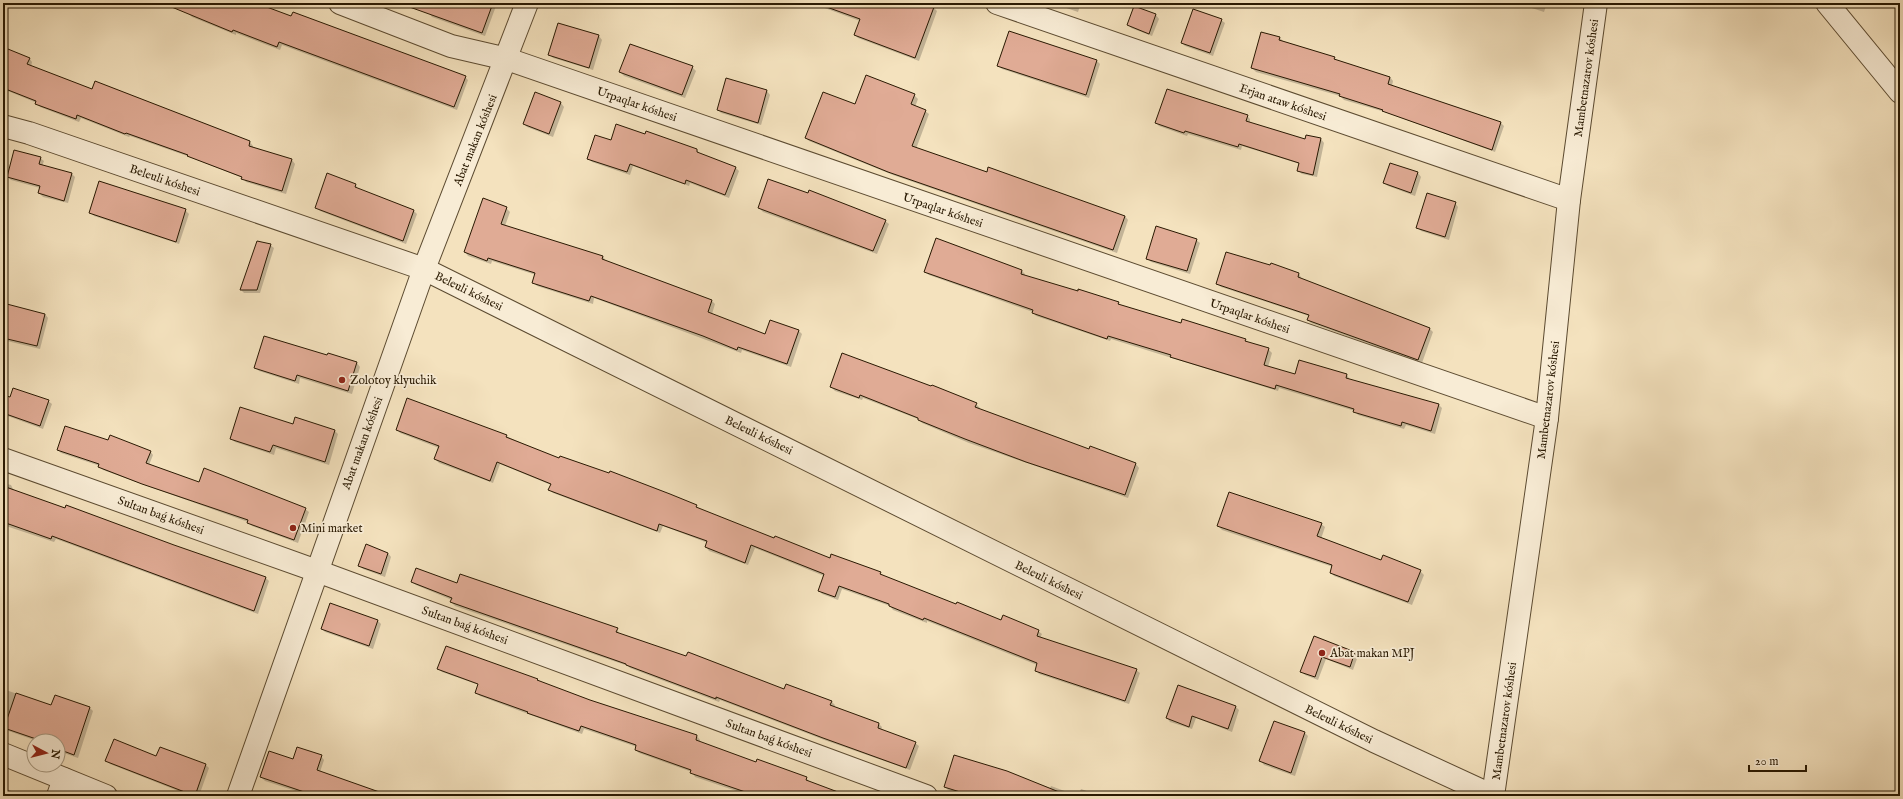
<svg xmlns="http://www.w3.org/2000/svg" width="1903" height="799" font-family="'IM FELL English',serif">
<style>
.shadow{fill:#0003}
.building{fill:#e0ab95;stroke:#291902}
.lines{fill:none;stroke-linecap:round;stroke-linejoin:round}
.minor-casing{stroke:#5c4b31;stroke-width:24}
.minor{stroke:#f8ecd5;stroke-width:22}
.poi-dot{fill:#8f2418;stroke:#f8ecd5;stroke-width:1.5}
.labels{text-anchor:middle;stroke-width:3.5;stroke-linejoin:round;paint-order:stroke}
.street-label{font-size:12px;fill:#291902;stroke:#f8ecd5}
.poi-label{font-size:12px;fill:#291902;stroke:#f8ecd5;text-anchor:start}
</style>
<rect width="100%" height="100%" fill="#f4e2be"/>
<filter id="stains"><feTurbulence type="fractalNoise" baseFrequency=".005" numOctaves="4"/><feColorMatrix values="0 0 0 0 .2 0 0 0 0 .09 0 0 0 0 .02 0 0 0 .5 -.17"/></filter>
<radialGradient id="worn" r=".72"><stop offset=".6" stop-color="#630" stop-opacity="0"/><stop offset="1" stop-color="#630" stop-opacity=".3"/></radialGradient>
<g class="shadow">
<polygon points="185,3 253,3 465,77 468,80 457,110 282,45 280,50 236,33 236,35 192,17 188,13"/>
<polygon points="432,3 493,3 496,6 485,36 432,17 429,13"/>
<polygon points="811,3 921,3 934,8 937,11 919,61 858,38 855,35 860,21"/>
<polygon points="1052,3 1081,3 1078,12"/>
<polygon points="1516,3 1547,3 1544,12"/>
<polygon points="1135,7 1156,15 1159,19 1152,36 1131,28 1128,24"/>
<polygon points="1221,20 1225,23 1213,56 1185,46 1182,43"/>
<polygon points="1010,33 1097,61 1100,64 1089,98 1002,69 998,66"/>
<polygon points="1262,33 1280,38 1283,41 1334,58 1338,62 1390,77 1393,81 1392,86 1501,123 1504,126 1495,152 1385,112 1344,100 1340,96 1256,72 1252,68"/>
<polygon points="599,36 602,40 593,70 553,58 550,55"/>
<polygon points="3,48 29,58 32,62 31,67 92,90 96,82 250,142 253,146 253,148 292,160 295,164 286,194 246,182 243,178 190,157 130,136 129,137 81,118 79,122 40,107 37,103 3,89"/>
<polygon points="692,67 696,71 685,98 624,76 620,72"/>
<polygon points="727,79 767,91 770,95 761,125 721,113 718,110"/>
<polygon points="536,94 561,103 564,107 553,137 527,127 524,124"/>
<polygon points="914,95 918,99 915,107 925,111 929,114 916,149 1125,216 1128,220 1117,253 893,175 809,141 806,138 856,106"/>
<polygon points="1247,116 1250,119 1250,123 1305,140 1306,136 1321,139 1324,143 1317,177 1302,174 1298,171 1300,164 1242,146 1241,150 1188,134 1187,136 1159,126 1156,123"/>
<polygon points="645,135 697,150 700,154 736,168 739,171 729,198 690,183 689,186 633,166 630,175 592,162 589,159 611,142"/>
<polygon points="40,158 44,161 42,166 72,174 75,177 68,203 43,197 39,193 40,188 11,180 8,177"/>
<polygon points="1391,164 1418,173 1421,177 1415,196 1388,186 1384,183"/>
<polygon points="356,185 358,190 414,211 417,214 406,244 320,211 316,207"/>
<polygon points="1455,203 1458,207 1449,240 1421,231 1418,228"/>
<polygon points="506,208 510,212 505,226 603,256 606,262 712,301 715,304 712,314 766,335 799,331 802,334 791,367 742,350 741,353 594,298 593,304 537,286 533,282 536,275 492,261 491,264 468,256 465,252"/>
<polygon points="759,208 885,221 889,224 877,254 763,212"/>
<polygon points="185,210 189,214 179,244 94,216 91,213"/>
<polygon points="936,239 1022,271 1025,274 1025,276 1118,303 1121,306 1181,324 1245,340 1249,343 1268,349 1272,353 1268,367 1296,375 1347,375 1350,380 1439,405 1442,408 1435,434 1406,425 1404,429 1358,415 1355,411 1279,388 1278,391 1111,339 1110,341 1036,316 1033,312 929,275 925,272"/>
<polygon points="1196,240 1200,243 1190,274 1151,262 1147,258"/>
<polygon points="270,245 274,248 260,293 244,293 241,290"/>
<polygon points="1271,264 1299,274 1302,279 1430,329 1433,332 1422,363 1311,323 1308,320 1309,316 1221,287 1217,284 1270,267"/>
<polygon points="3,304 45,314 48,318 40,349 3,340"/>
<polygon points="328,354 357,363 360,367 352,394 300,378 299,384 259,371 256,368 328,357"/>
<polygon points="831,387 932,388 976,404 980,408 979,409 1089,450 1090,448 1136,464 1139,468 1128,498 969,443 922,423 918,419 863,398 862,400 835,391"/>
<polygon points="3,396 11,398 48,401 52,404 43,429 5,415 3,422"/>
<polygon points="296,418 335,431 338,434 329,465 276,448 274,455 235,442 231,439 294,425"/>
<polygon points="397,429 506,436 560,460 696,505 699,510 830,559 880,573 884,576 956,605 1002,621 1038,631 1042,634 1040,638 1136,670 1140,673 1129,704 1039,674 1036,670 1037,665 927,621 927,623 893,610 890,606 842,589 838,600 822,594 819,590 824,576 755,548 748,565 709,551 706,547 708,543 663,526 660,533 553,493 550,490 551,485 500,464 493,483 439,463 435,459 439,448 400,433"/>
<polygon points="109,442 150,451 153,455 149,465 199,483 305,509 309,512 298,543 252,526 248,522 103,470 100,466 61,453 58,450"/>
<polygon points="3,483 11,485 14,491 66,510 266,578 269,581 258,614 56,539 54,542 3,525"/>
<polygon points="1321,524 1325,527 1321,539 1382,562 1420,571 1424,575 1412,605 1334,576 1331,572 1333,567 1222,530 1218,526"/>
<polygon points="366,546 388,553 391,557 385,577 363,569 359,565"/>
<polygon points="412,582 457,585 617,629 620,635 785,690 832,702 835,705 834,708 879,724 882,727 881,730 915,743 919,746 910,770 827,741 720,700 719,702 630,668 628,666 455,606 451,602 452,600 416,585"/>
<polygon points="378,621 381,624 373,649 325,632 322,629"/>
<polygon points="1314,637 1355,652 1358,656 1353,670 1326,659 1318,680 1305,675 1301,671"/>
<polygon points="439,669 537,680 540,682 589,701 697,736 700,740 700,742 757,763 806,778 810,782 847,796 751,796 695,777 692,772 639,753 636,750 637,747 584,729 582,734 480,696 476,693 479,685 442,672"/>
<polygon points="1178,687 1236,707 1239,710 1232,732 1196,718 1192,729 1170,722 1167,718"/>
<polygon points="3,689 52,706 55,696 90,708 93,711 78,758 58,751 58,741 37,741 3,729"/>
<polygon points="1274,722 1305,733 1308,736 1295,776 1264,765 1261,761"/>
<polygon points="160,748 206,765 209,768 199,796 191,796 110,764 106,760 157,757"/>
<polygon points="321,756 324,760 320,772 389,796 311,796 265,781 261,777 294,760"/>
<polygon points="1007,772 1050,788 1051,786 1078,796 968,796 948,790 945,787"/>
<polygon points="3,788 20,794 23,796 3,796"/>
<polygon points="1081,789 1101,796 1078,796"/>
</g>
<g class="building">
<polygon points="162,3 256,3 291,16 293,12 466,76 454,107 279,42 277,47 233,30 232,32"/>
<polygon points="404,3 493,3 482,33 404,5"/>
<polygon points="822,3 923,3 934,7 915,58 854,35 860,19 821,5"/>
<polygon points="1134,6 1156,14 1149,34 1127,25"/>
<polygon points="1193,9 1222,19 1210,53 1181,43"/>
<polygon points="558,23 599,35 589,68 548,55"/>
<polygon points="1009,31 1097,60 1086,95 997,66"/>
<polygon points="1261,32 1280,37 1279,40 1335,57 1334,59 1390,77 1388,84 1501,122 1492,150 1382,111 1383,110 1339,96 1340,94 1251,68"/>
<polygon points="630,44 693,66 682,95 619,72"/>
<polygon points="3,47 30,58 27,64 92,89 95,81 250,141 249,146 292,159 282,191 241,179 242,177 187,156 188,155 126,133 125,134 77,115 76,119 35,104 36,101 3,88"/>
<polygon points="866,75 915,94 911,104 926,110 912,146 987,172 988,167 1125,216 1113,250 888,172 805,138 823,92 855,104"/>
<polygon points="726,78 767,90 758,123 717,110"/>
<polygon points="1167,89 1248,115 1246,121 1305,139 1306,135 1321,138 1313,175 1297,171 1299,163 1239,144 1238,147 1185,131 1184,133 1155,123"/>
<polygon points="535,92 561,102 549,134 523,124"/>
<polygon points="616,124 645,134 646,131 697,149 697,152 736,167 725,195 686,180 685,184 630,164 627,172 587,159 595,135 611,140"/>
<polygon points="14,150 41,157 39,164 72,173 64,201 38,193 40,186 7,177"/>
<polygon points="1390,163 1418,172 1411,193 1383,183"/>
<polygon points="327,173 356,184 355,187 414,210 403,241 315,208"/>
<polygon points="768,179 808,193 809,190 886,220 873,251 758,208"/>
<polygon points="99,181 186,209 176,242 89,213"/>
<polygon points="1427,193 1456,202 1445,237 1416,228"/>
<polygon points="483,198 507,207 501,224 603,256 602,259 712,300 708,312 765,334 770,320 799,330 787,364 738,347 737,350 703,336 591,296 589,301 532,283 535,273 488,258 487,261 464,252"/>
<polygon points="1156,226 1197,239 1187,271 1146,259"/>
<polygon points="936,238 1022,270 1021,274 1078,291 1078,289 1119,302 1118,304 1181,323 1182,319 1246,339 1245,341 1269,348 1264,365 1295,374 1299,360 1347,374 1346,378 1439,404 1431,431 1402,422 1401,426 1353,412 1354,409 1276,385 1275,389 1170,357 1171,355 1108,336 1107,339 1032,313 1033,310 924,272"/>
<polygon points="257,241 271,244 257,290 240,290"/>
<polygon points="1226,252 1270,265 1271,263 1299,273 1298,277 1430,328 1418,360 1307,320 1309,315 1216,284"/>
<polygon points="3,303 45,314 37,346 3,338"/>
<polygon points="264,336 327,355 328,353 357,362 348,391 297,375 295,381 254,368"/>
<polygon points="842,353 931,386 932,385 977,403 975,407 1089,449 1090,446 1136,463 1125,495 1026,462 965,439 918,420 918,418 860,395 859,398 830,387"/>
<polygon points="13,388 49,400 40,426 3,413 3,395 10,397"/>
<polygon points="407,398 507,435 506,437 559,458 560,456 609,473 610,471 670,494 697,505 696,507 774,538 775,536 830,558 831,554 881,572 880,574 956,604 957,602 1001,620 1003,615 1039,630 1037,636 1137,669 1125,701 1035,671 1037,663 924,618 923,620 889,606 889,604 839,586 835,597 818,591 824,574 751,545 745,563 705,547 707,541 659,524 657,531 548,490 551,484 497,462 490,481 434,459 439,446 396,430"/>
<polygon points="240,407 293,424 295,417 335,430 325,462 273,445 270,452 230,439"/>
<polygon points="65,426 108,440 110,435 151,451 146,463 199,482 204,468 306,508 294,540 247,523 248,520 142,484 98,467 99,464 57,450"/>
<polygon points="3,486 65,508 66,505 174,545 266,577 254,611 52,536 51,539 3,522"/>
<polygon points="1229,492 1322,523 1317,536 1381,560 1383,555 1421,570 1408,602 1330,573 1332,565 1217,526"/>
<polygon points="366,544 388,553 381,574 358,566"/>
<polygon points="416,568 457,583 460,574 618,628 616,632 686,656 688,652 784,689 786,684 832,701 830,705 879,723 878,728 916,742 906,768 823,738 716,697 716,699 626,665 626,664 450,602 452,598 411,582"/>
<polygon points="330,603 378,620 369,646 321,629"/>
<polygon points="1314,636 1355,652 1350,667 1322,657 1315,677 1300,672"/>
<polygon points="446,646 538,679 537,680 590,700 697,735 696,740 756,762 757,759 807,777 806,780 846,795 845,796 757,796 690,773 691,770 635,750 636,745 581,726 579,731 527,713 528,712 475,693 478,684 437,669"/>
<polygon points="1178,685 1236,706 1228,729 1192,716 1189,727 1166,718"/>
<polygon points="16,693 51,705 55,695 90,707 74,755 58,749 58,741 42,741 4,728"/>
<polygon points="1274,721 1305,732 1291,773 1259,761"/>
<polygon points="114,739 156,756 160,747 206,764 195,796 105,761"/>
<polygon points="297,747 322,755 317,770 385,794 385,796 316,796 260,777 269,751 293,759"/>
<polygon points="954,755 1007,771 1069,796 973,796 944,787"/>
</g>
<g class="lines">
<defs>
<g id="minor">
<polyline points="340,3 451,46 507,59 1547,418"/>
<polyline points="997,3 1569,200"/>
<polyline points="1827,3 1900,92"/>
<polyline points="3,126 29,133 424,269 1374,741 1493,796"/>
<polyline points="3,459 317,571 926,796"/>
<polyline points="3,754 106,796"/>
<polyline points="58,796 64,779"/>
<polyline points="238,796 424,269 527,3"/>
<polyline points="1493,796 1547,418 1569,200 1596,3"/>
</g>
</defs>
<use href="#minor" class="minor-casing"/>
<use href="#minor" class="minor"/>
</g>
<g class="poi-dot">
<circle cx="342" cy="380" r="4"/>
<circle cx="293" cy="528" r="4"/>
<circle cx="1322" cy="653" r="4"/>
</g>
<g class="labels">
<g class="street-label">
<text transform="translate(1586 78) rotate(-82)" y="4">Mambetnazarov kóshesi</text>
<text transform="translate(1283 102) rotate(19)" y="4">Erjan ataw kóshesi</text>
<text transform="translate(637 104) rotate(19)" y="4">Urpaqlar kóshesi</text>
<text transform="translate(475 140) rotate(-68)" y="4">Abat makan kóshesi</text>
<text transform="translate(165 180) rotate(19)" y="4">Beleuli kóshesi</text>
<text transform="translate(943 210) rotate(19)" y="4">Urpaqlar kóshesi</text>
<text transform="translate(469 291) rotate(26)" y="4">Beleuli kóshesi</text>
<text transform="translate(1250 316) rotate(19)" y="4">Urpaqlar kóshesi</text>
<text transform="translate(1548 400) rotate(-83)" y="4">Mambetnazarov kóshesi</text>
<text transform="translate(759 435) rotate(26)" y="4">Beleuli kóshesi</text>
<text transform="translate(362 443) rotate(-70)" y="4">Abat makan kóshesi</text>
<text transform="translate(161 515) rotate(20)" y="4">Sultan baǵ kóshesi</text>
<text transform="translate(1049 580) rotate(26)" y="4">Beleuli kóshesi</text>
<text transform="translate(465 625) rotate(20)" y="4">Sultan baǵ kóshesi</text>
<text transform="translate(1504 721) rotate(-82)" y="4">Mambetnazarov kóshesi</text>
<text transform="translate(1339 724) rotate(26)" y="4">Beleuli kóshesi</text>
<text transform="translate(769 738) rotate(20)" y="4">Sultan baǵ kóshesi</text>
</g>
<g class="poi-label">
<text x="350" y="384">Zolotoy klyuchik</text>
<text x="301" y="532">Mini market</text>
<text x="1330" y="657">Abat makan MPJ</text>
</g>
</g>
<rect width="1903" height="799" fill="none" stroke="#f4e2be" stroke-width="16"/>
<rect x="4" y="4" width="1895" height="791" fill="none" stroke="#291902" stroke-width="2"/>
<rect x="8" y="8" width="1887" height="783" fill="none" stroke="#291902"/>
<g transform="translate(46 753) rotate(97)"><circle r="19" fill="#f8ecd5" stroke="#a59881"/>
<path d="M0-3L7 15L0 10L-7 15Z" fill="#8f2418"/>
<text y="-6" font-size="11" font-weight="bold" text-anchor="middle" fill="#291902">N</text>
</g>
<path d="M1749 765v6h57v-6" fill="none" stroke="#291902" stroke-width="2"/>
<text x="1755" y="765" font-size="12" fill="#291902" stroke="#f8ecd5" stroke-width="3" paint-order="stroke">20 m</text>
<rect width="100%" height="100%" filter="url(#stains)"/>
<rect width="100%" height="100%" fill="url(#worn)"/>
</svg>
